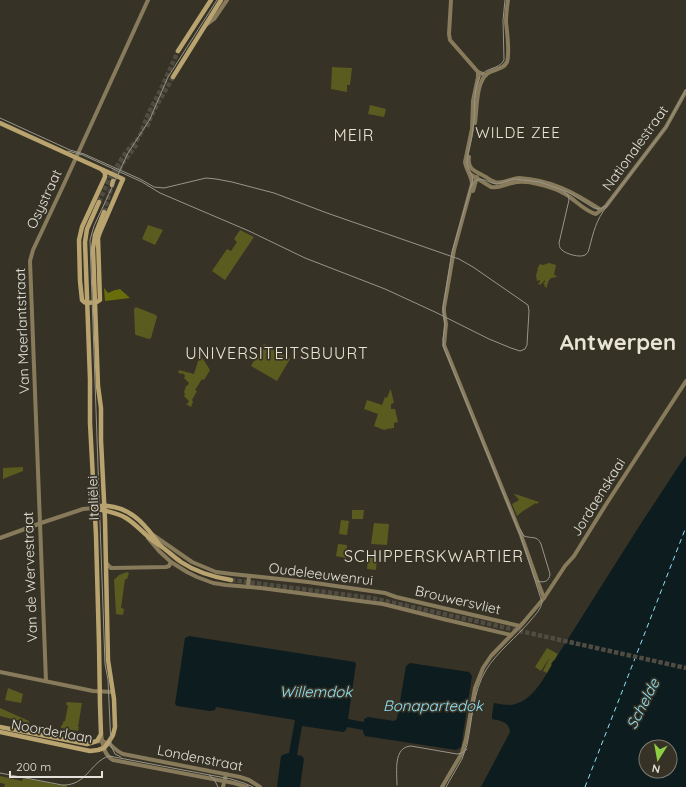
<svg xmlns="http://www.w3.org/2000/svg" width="686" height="787" font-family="Quicksand,sans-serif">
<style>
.green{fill:#595c1e}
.forest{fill:#696d0b}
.water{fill:#0d1c1f;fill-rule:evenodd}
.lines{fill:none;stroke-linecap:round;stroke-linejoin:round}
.ferry{stroke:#8fe1f5;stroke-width:1;stroke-dasharray:5 4;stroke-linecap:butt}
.secondary-tunnel{stroke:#504c41;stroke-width:4.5;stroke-dasharray:4.5 2;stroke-linecap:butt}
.tertiary{stroke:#887b5b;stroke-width:4}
.secondary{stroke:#b9a46f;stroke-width:4.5}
.tram{stroke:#98958b;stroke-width:1}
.labels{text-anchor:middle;stroke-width:3.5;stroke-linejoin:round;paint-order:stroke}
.street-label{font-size:14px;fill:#e4e2da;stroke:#363226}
.neighbourhood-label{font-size:15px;letter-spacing:1px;fill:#e9e5d4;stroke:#363226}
.water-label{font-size:15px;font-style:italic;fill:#8fe1f5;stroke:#363226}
.quarter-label{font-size:16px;letter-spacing:1px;fill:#e9e5d4;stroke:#363226}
.town-label{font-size:22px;font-weight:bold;fill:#e9e5d4;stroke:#363226}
</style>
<rect width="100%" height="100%" fill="#363226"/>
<g class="green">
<polygon points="332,67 352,68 350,85 347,85 347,92 331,89"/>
<polygon points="370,105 386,109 384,117 368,114"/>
<polygon points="148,225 163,230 155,245 142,239"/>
<polygon points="240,230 254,237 225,280 212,271 227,249 231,251 237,242 234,239"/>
<path d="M549 263 556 265 554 275 557 276 556 277 551 278C548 281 547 284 547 288L544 286 545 285 543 283 545 282V280L540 285 538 283 540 282V280L537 281 536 275 538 269H537L540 264 543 265Z"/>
<polygon points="136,307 156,315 157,317 151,338 149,339 136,335 135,334 134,309"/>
<polygon points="264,344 290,359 277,381 251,366"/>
<polygon points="200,354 210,370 204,380 202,379 195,390 197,391 192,400 193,402 191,407 186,404 188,403 189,401 184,396 185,394 184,392 186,386 188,385 189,383 184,378 185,376 184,374 178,373 179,370 194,374 199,358 198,355"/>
<polygon points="390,390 391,390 394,403 391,404 391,409 395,409 398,422 394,423 394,428 387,429 384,430 374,426 378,414 364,409 367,400 382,405 385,397 387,398"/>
<polygon points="23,467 23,471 3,479 3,468"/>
<polygon points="514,494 515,494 539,502 537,504 536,503 523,511 517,516 512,504 519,500"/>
<polygon points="352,510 364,510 363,519 352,519"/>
<polygon points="341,520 349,521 347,535 339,534"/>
<polygon points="374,523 389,524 387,545 371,544"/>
<polygon points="338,544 347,545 346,558 336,556"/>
<polygon points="368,557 377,558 376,570 367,569"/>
<polygon points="127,572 129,573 127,579 125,579 121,608 124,609 123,615 116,614 114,579 115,579 119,575"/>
<polygon points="547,648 558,654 547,673 543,671 550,657 541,671 535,667"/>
<polygon points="8,688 23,694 21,703 5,700"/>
<polygon points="67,702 82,703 78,727 79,727 78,731 61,728 61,726 63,724 63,722 65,721 68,706 66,704"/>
<polygon points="0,708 29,721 29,723 0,716"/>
<polygon points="0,776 22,781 23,778 59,785 67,785 67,787 4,787 5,784 0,783"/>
</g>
<polygon class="forest" points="104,288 108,293 115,290 116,290 120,289 130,298 105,301"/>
<g class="water">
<path d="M686 455V787H481L510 732C509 721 500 721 492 719V715L494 703C500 704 505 705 510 705 531 703 542 681 552 665L551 664 554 660V661L640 525ZM646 747H670V771H646Z"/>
<polygon points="189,636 355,662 356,664 348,719 364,722 364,719 368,717 394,721 397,719 406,666 410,663 469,672 472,676 461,747 456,750 365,736 363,732 363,730 347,727 346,730 343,732 302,726 297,755 302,756 304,759 300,787 277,787 281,756 285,754 289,753 295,720 216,707 215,710 210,711 177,706 175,704 185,638"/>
</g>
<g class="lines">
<polyline class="ferry" points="585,787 686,527"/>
<g class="secondary-tunnel">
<path d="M147 127C153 109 164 94 173 77"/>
<polyline points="113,181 123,163 137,144"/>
<polyline points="99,202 110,178 122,158 127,151 137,140 141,133 148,114 162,87 178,51"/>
<polyline points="104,212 112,185"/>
<polyline points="231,580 372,598 686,668"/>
</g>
<g class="tertiary">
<polyline points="451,0 449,34 450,40 478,72 486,75"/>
<polyline points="206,25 214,19 227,0"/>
<path d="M478 72V77L473 101 472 129 465 162C466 170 472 176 472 184L454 250 444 308V312L446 324 444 345 521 535 537 580 544 598"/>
<path d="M475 123C477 108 476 81 488 73 494 69 503 70 507 62 510 53 507 32 506 22 506 14 507 7 508 0"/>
<path d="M469 157C467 169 475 171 484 176 488 178 491 181 495 182 502 185 511 178 519 178 551 180 574 192 601 210"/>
<path d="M470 174 491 187C499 189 505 184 512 183 520 181 530 182 538 184 547 186 559 190 567 195 576 201 586 212 596 214L606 206 666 127 686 91"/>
<polyline points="473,191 477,177"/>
<polyline points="153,535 192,562 216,572 232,574 308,582 385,593 396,597 520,626"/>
<polyline points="0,538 44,522 83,509 94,508"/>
<polyline points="148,538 159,551 171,562 187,572 197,577 213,583 226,585 261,588 383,604 443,619 511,635"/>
<polyline points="106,563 111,568 166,567 169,566 171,562"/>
<polyline points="248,587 249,576"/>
<polyline points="0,672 64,685 93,691 113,692"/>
<polyline points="46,681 30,261 33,250 64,184 148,0"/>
<path d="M101 734C103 744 103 754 113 760L234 783 247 787"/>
<path d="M97 741C113 741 111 749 123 754L240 777 249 780 260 787"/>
<polyline points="223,787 226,774"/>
<polyline points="442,787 462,753 466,739 475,688 483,668 491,656 523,623 544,598 565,566 574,556 605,506 686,381"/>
</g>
<g class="secondary">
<polyline points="178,51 211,0"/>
<polyline points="173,77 221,0"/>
<polyline points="0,123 123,179 100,232 98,238 100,300 97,302 87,303 84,302 82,300 80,281 79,240 82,227 105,177 105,173 102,170"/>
<polyline points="112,185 113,181"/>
<path d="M101 506C105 505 109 506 114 507 134 511 147 527 159 544"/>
<path d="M94 508C104 511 116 512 126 518 136 524 143 533 152 540 155 543 159 544 162 547 169 552 175 558 181 562 196 572 213 577 231 580"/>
<polyline points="0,727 87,744 97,741 101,734 100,705 99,644 96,535 90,423 90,379 85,242 87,229 99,202"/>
<polyline points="0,732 90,751 98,750 104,748 108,743 113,735 115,727 114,699 108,660 105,520 101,440 101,408 98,386 93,249 95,235 104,212"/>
</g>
<g class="tram">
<polyline points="0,118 70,150 84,154 140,179 154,187 164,188 206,178 216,179 232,182 274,193 327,213 459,259 473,267 528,305 529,311 527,345 525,349 520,351 511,348 489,339 435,312 385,289 305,258 249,231 160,193 142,182 83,155 68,151"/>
<path d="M471 187C478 172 486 183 497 184L514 179 540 182 568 192 594 208 601 209 607 205 666 127 686 90"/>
<path d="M564 192 568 195 569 200 559 243C560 247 559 247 562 250 566 254 580 258 585 255 588 253 588 252 589 249 594 231 595 222 607 206"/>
<path d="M520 529 524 536C532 539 537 535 541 544L550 574C549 582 544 583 537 581"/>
<polyline points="121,757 115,754 111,746 108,680 105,664 90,240 94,226 128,153 143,130 150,119 168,77 217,0"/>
<path d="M0 773 62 785C87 786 90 762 109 756L231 779 244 783 253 787"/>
<polyline points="209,775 214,779 218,787"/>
<path d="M397 785C397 772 393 747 411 746L457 754 462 753 467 749"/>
<path d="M446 787 462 759 467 745C472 721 473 691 486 670 497 652 517 637 531 620 536 614 541 609 542 602L520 534 444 348 443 339 445 325 443 308 452 252 473 179C472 173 467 168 467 162 468 151 472 140 473 129 476 112 472 92 480 77 485 67 499 70 504 60L503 20 505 0"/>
</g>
</g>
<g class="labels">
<g class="street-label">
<text transform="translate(635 148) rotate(-54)" y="5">Nationalestraat</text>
<text transform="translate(44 199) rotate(-65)" y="5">Osystraat</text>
<text transform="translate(22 331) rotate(-92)" y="5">Van Maerlantstraat</text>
<text transform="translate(598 497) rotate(-58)" y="5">Jordaenskaai</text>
<text transform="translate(93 498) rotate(-92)" y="5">Italiëlei</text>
<text transform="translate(321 574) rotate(7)" y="5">Oudeleeuwenrui</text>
<text transform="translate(30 577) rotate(-92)" y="5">Van de Wervestraat</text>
<text transform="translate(458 600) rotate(13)" y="5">Brouwersvliet</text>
<text transform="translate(52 731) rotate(10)" y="5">Noorderlaan</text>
<text transform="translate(200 758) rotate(11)" y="5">Londenstraat</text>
</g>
<g class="neighbourhood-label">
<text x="518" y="138">WILDE ZEE</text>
</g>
<g class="water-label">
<text x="316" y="697">Willemdok</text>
<text transform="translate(643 704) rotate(-63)" y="5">Schelde</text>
<text x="433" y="711">Bonapartedok</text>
</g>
<g class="quarter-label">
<text x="354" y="141">MEIR</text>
<text x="277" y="359">UNIVERSITEITSBUURT</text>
<text x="434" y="562">SCHIPPERSKWARTIER</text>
</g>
<g class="town-label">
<text x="618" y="350">Antwerpen</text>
</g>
</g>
<g transform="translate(658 759) rotate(191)"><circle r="19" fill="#363226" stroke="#7c786e"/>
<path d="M0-3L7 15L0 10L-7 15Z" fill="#8dce44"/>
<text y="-6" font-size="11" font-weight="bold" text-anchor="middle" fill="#e4e2da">N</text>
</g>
<path d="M10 771v6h92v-6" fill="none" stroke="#e4e2da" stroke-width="2"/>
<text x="16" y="771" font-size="12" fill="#e4e2da" stroke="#363226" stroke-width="3" paint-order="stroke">200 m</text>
</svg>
